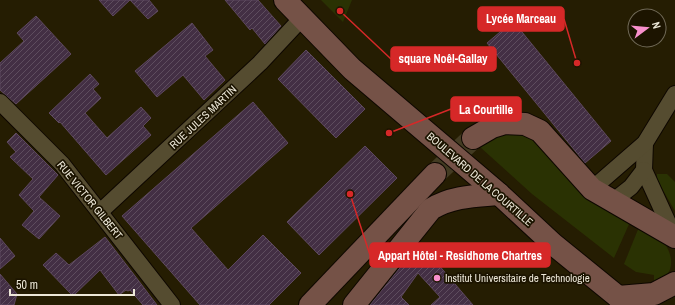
<svg xmlns="http://www.w3.org/2000/svg" width="675" height="305" font-family="'Archivo Narrow',sans-serif">
<style>
.green{fill:#2a3203}
.building{fill:url(#building-hatch);stroke:#5d485e}
.lines{fill:none;stroke-linecap:round;stroke-linejoin:round}
.secondary-tunnel{stroke:#433b22;stroke-width:22;stroke-dasharray:22 11;stroke-linecap:butt}
.street-casing{stroke:#0e0700;stroke-width:18}
.secondary-casing{stroke:#0e0700;stroke-width:24}
.street{stroke:#554c30;stroke-width:16}
.secondary{stroke:#755247;stroke-width:22}
.poi-dot{fill:#f890cc;stroke:#1c1400;stroke-width:1.5}
.labels{text-anchor:middle;stroke-width:3.5;stroke-linejoin:round;paint-order:stroke}
.street-label{font-size:11px;fill:#ede8d8;stroke:#1c1400}
.poi-label{font-size:11px;fill:#ede8d8;stroke:#1c1400;text-anchor:start}
.leader{fill:none;stroke:#d62828;stroke-width:1.5}
.callout-dot{fill:#d62828;stroke:#1c1400;stroke-width:1.5}
.callout{fill:#d62828;stroke:#d62828;stroke-width:1.5}
.callout-label{font-size:12px;text-anchor:middle;font-weight:bold;fill:#fff}
</style>
<defs>
<pattern id="building-hatch" width="6" height="6" patternUnits="userSpaceOnUse"><rect width="6" height="6" fill="#432f44"/><path d="M-1 1l2-2M0 6l6-6M5 7l2-2" fill="none" stroke="#5e4d5e"/></pattern>
</defs>
<rect width="100%" height="100%" fill="#251d02"/>
<g class="green">
<polygon points="321,0 352,0 343,22"/>
<polygon points="508,133 522,134 536,140 630,222 614,258 532,194 480,147 490,139"/>
<polygon points="657,174 667,174 675,182 675,211 657,180"/>
<path d="M639 227C647 232 659 237 665 244 675 259 674 277 654 282V275L636 272 624 264Z"/>
</g>
<g class="building">
<polygon points="99,0 149,0 158,11 148,19 130,0 113,16"/>
<polygon points="225,0 258,0 281,26 265,44 252,28 250,30"/>
<polygon points="36,16 71,54 16,104 0,90 0,63 24,41 17,33"/>
<polygon points="513,21 611,141 585,163 487,43"/>
<polygon points="192,23 213,50 205,56 225,80 204,100 183,75 157,97 135,71"/>
<polygon points="306,50 365,109 336,138 278,79"/>
<polygon points="90,74 99,84 93,89 101,98 85,113 107,138 141,107 151,118 143,126 151,135 106,175 60,122 59,123 49,113"/>
<polygon points="253,102 288,143 191,228 228,270 263,235 301,273 269,305 200,305 122,216"/>
<polygon points="16,133 58,175 39,197 60,216 39,239 22,225 34,211 19,195 33,179 10,157 16,152 7,142"/>
<polygon points="365,146 397,178 319,255 287,222"/>
<polygon points="105,237 135,276 157,305 143,305 130,290 128,291 126,290 119,295 100,270 73,296 43,265 56,253 69,265"/>
<polygon points="0,238 15,256 0,269"/>
<polygon points="411,254 425,263 431,256 473,305 431,305 440,297 418,273 401,297 409,305 370,305"/>
<polygon points="0,274 17,294 14,305 0,305"/>
</g>
<g class="lines">
<polyline class="secondary-tunnel" points="435,174 473,138"/>
<defs>
<g id="street">
<polyline points="0,102 62,164 172,305"/>
<polyline points="645,143 644,170 674,236"/>
<polyline points="592,189 645,143 675,94"/>
<polyline points="612,202 631,187 644,170"/>
<polyline points="100,212 260,63 302,18"/>
</g>
<g id="secondary">
<polyline points="285,0 352,69 499,194 553,244 628,305"/>
<polyline points="473,138 492,127 505,123 525,124 540,131 592,189 675,237"/>
<polyline points="618,297 654,294 675,283"/>
<polyline points="310,305 435,174"/>
<path d="M354 305 431 209C452 196 475 196 499 194"/>
</g>
</defs>
<use href="#street" class="street-casing"/>
<use href="#secondary" class="secondary-casing"/>
<use href="#street" class="street"/>
<use href="#secondary" class="secondary"/>
</g>
<circle class="poi-dot" cx="437" cy="278" r="4"/>
<g class="labels">
<g class="street-label">
<text transform="translate(203 117) rotate(-43)" y="4">RUE JULES MARTIN</text>
<text transform="translate(480 179) rotate(41)" y="4">BOULEVARD DE LA COURTILLE</text>
<text transform="translate(90 200) rotate(51)" y="4">RUE VICTOR GILBERT</text>
</g>
<g class="poi-label">
<text x="445" y="282">Institut Universitaire de Technologie</text>
</g>
</g>
<path class="leader" d="M577 63L564 19M340 11L391 59M389 133L451 109M350 194L370 255"/>
<g class="callout-dot">
<circle cx="577" cy="63" r="4"/>
<circle cx="340" cy="11" r="4"/>
<circle cx="389" cy="133" r="4"/>
<circle cx="350" cy="194" r="4"/>
</g>
<g class="callout">
<rect x="478" y="7" width="86" height="24" rx="4"/>
<rect x="391" y="47" width="105" height="24" rx="4"/>
<rect x="451" y="97" width="70" height="24" rx="4"/>
<rect x="370" y="243" width="180" height="24" rx="4"/>
</g>
<g class="callout-label">
<text x="521" y="23">Lycée Marceau</text>
<text x="443" y="63">square Noêl-Gallay</text>
<text x="486" y="114">La Courtille</text>
<text x="460" y="260">Appart Hôtel - Residhome Chartres</text>
</g>
<g transform="translate(647 28) rotate(74)"><circle r="19" fill="#1c1400" stroke="#706956"/>
<path d="M0-3L7 15L0 10L-7 15Z" fill="#f890cc"/>
<text y="-6" font-size="11" font-weight="bold" text-anchor="middle" fill="#ede8d8">N</text>
</g>
<path d="M10 289v6h124v-6" fill="none" stroke="#ede8d8" stroke-width="2"/>
<text x="16" y="289" font-size="12" fill="#ede8d8" stroke="#1c1400" stroke-width="3" paint-order="stroke">50 m</text>
</svg>
